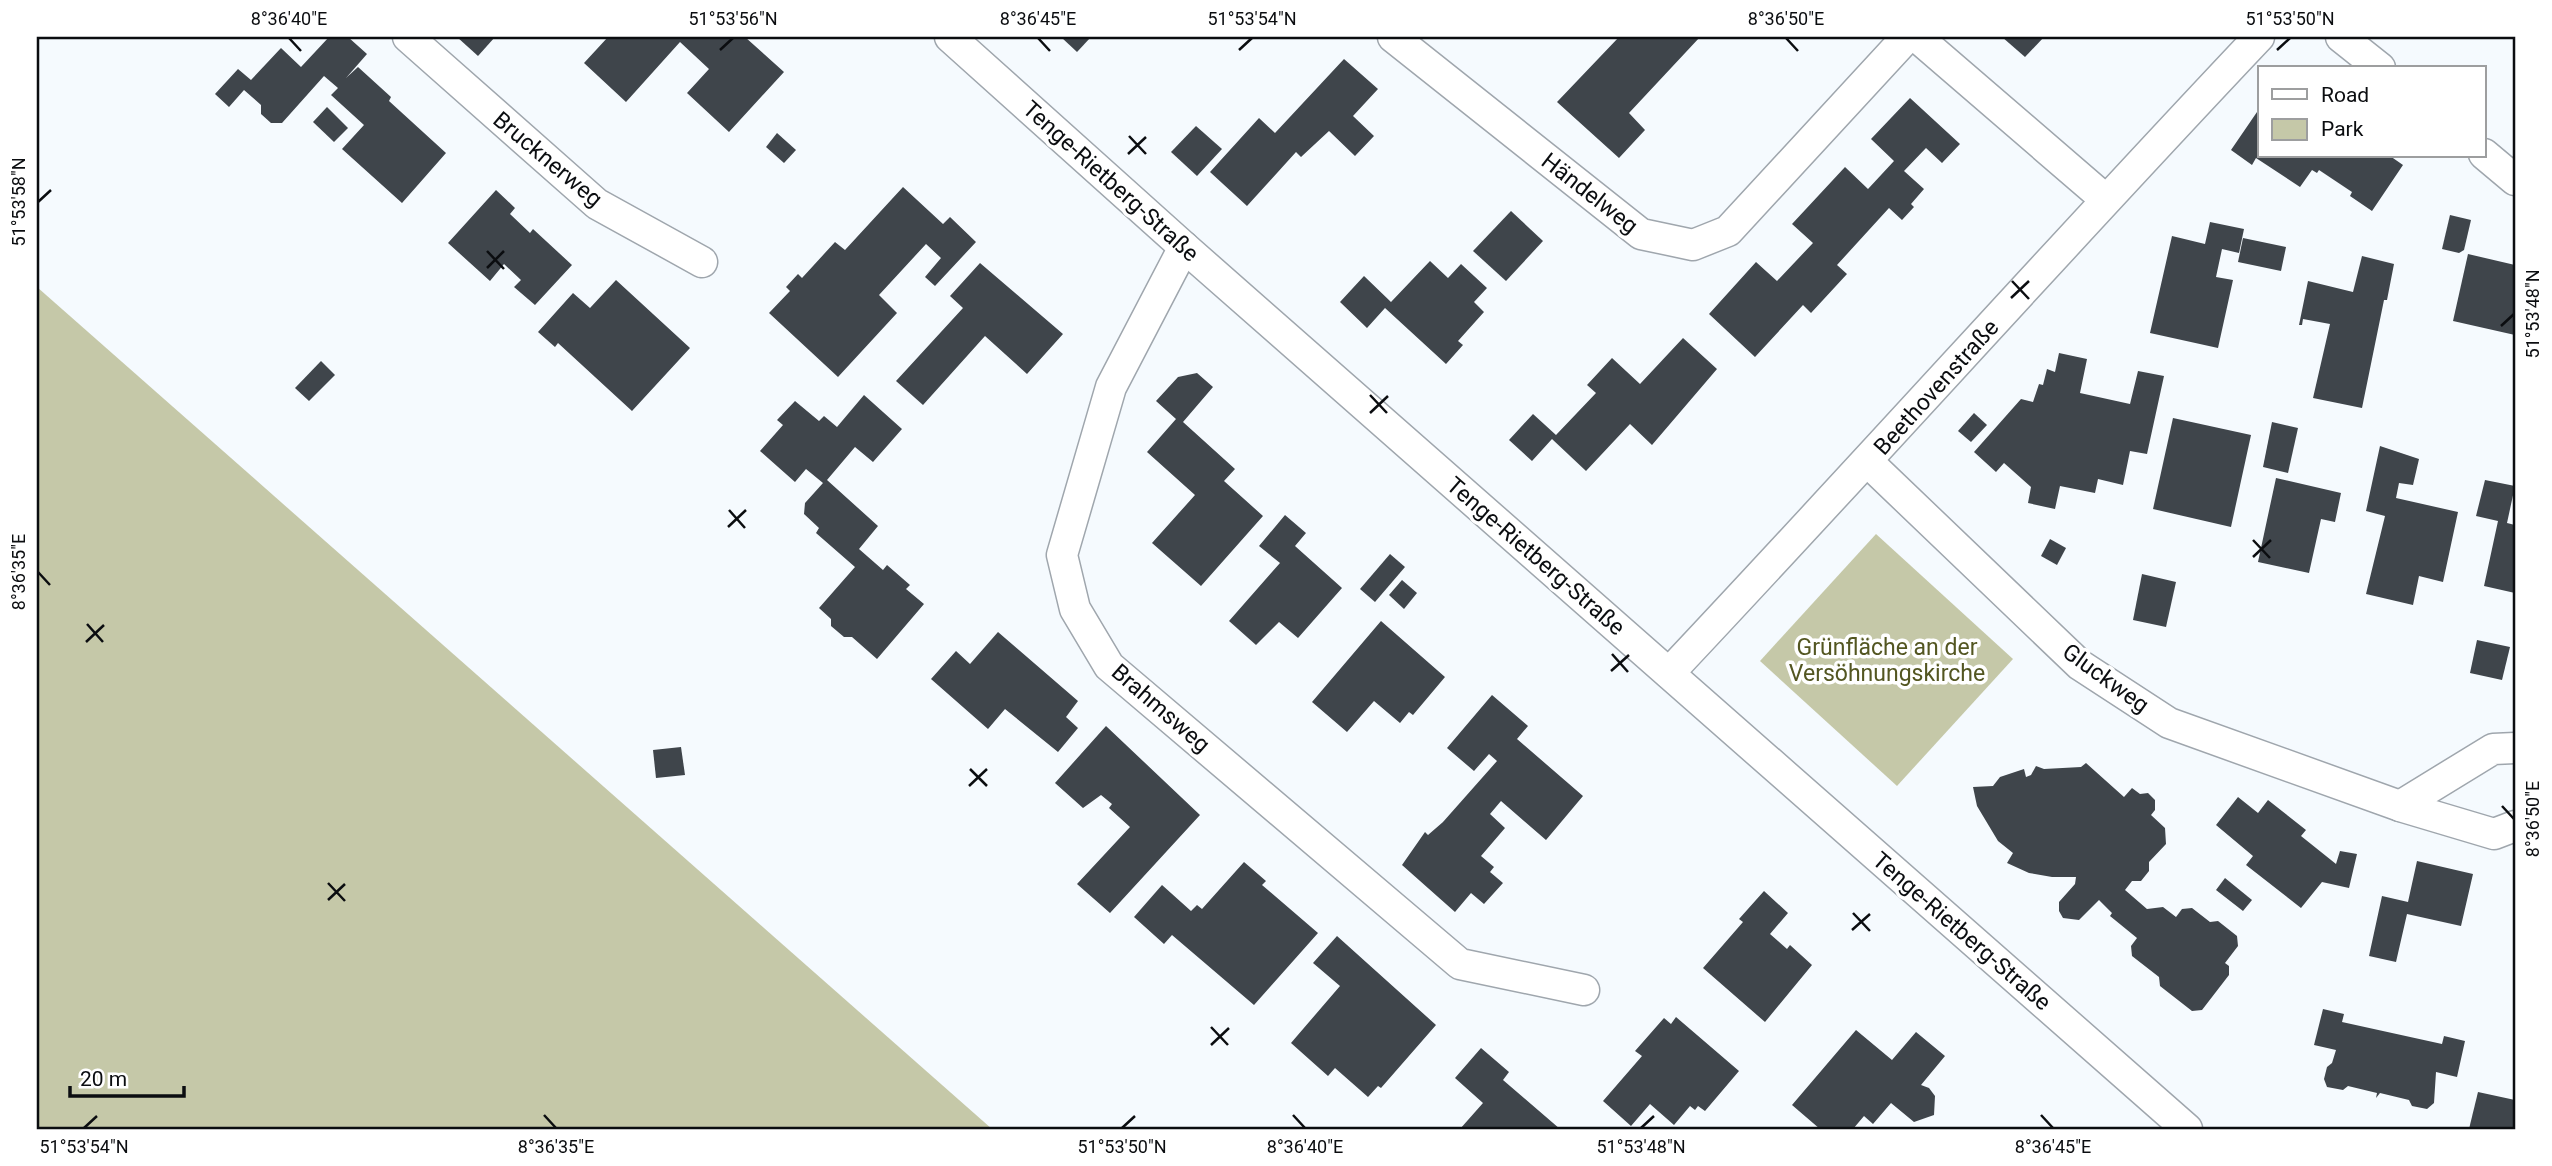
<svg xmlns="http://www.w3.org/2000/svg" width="2552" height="1166" font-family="Roboto,sans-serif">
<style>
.green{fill:#c5c8a8}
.building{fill:#3f454b}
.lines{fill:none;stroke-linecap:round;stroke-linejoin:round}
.street-casing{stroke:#9fa6ad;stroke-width:33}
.street{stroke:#fff;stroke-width:30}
.ticks{fill:none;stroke:#0b0d10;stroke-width:2.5}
.labels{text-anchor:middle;stroke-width:7;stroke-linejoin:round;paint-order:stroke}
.street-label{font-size:23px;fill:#0b0d10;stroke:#fff}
.park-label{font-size:23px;fill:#535621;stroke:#fff}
.neatline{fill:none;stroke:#0b0d10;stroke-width:2.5}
.ticks-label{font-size:18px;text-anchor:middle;fill:#0b0d10}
</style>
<rect width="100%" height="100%" fill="#f5fafe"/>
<g class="green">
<polygon points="37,287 992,1129 37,1129"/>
<polygon points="1876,534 2013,659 1897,786 1760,661"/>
</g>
<g class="building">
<polygon points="329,37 348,37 367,54 346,78 358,67 391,97 389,101 446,153 402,203 342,149 364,125 331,95 338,88 324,76 282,123 271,123 261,114 261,105 244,90 229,107 215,94 238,69 251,80 281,48 301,67"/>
<polygon points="457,37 495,37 478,56"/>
<polygon points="608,37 745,37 784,72 729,132 687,93 709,69 680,42 626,102 584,63"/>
<polygon points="1061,37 1091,37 1077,52"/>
<polygon points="1619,37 1700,37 1629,113 1645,130 1619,158 1557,102"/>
<polygon points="2002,37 2044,37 2025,57"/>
<polygon points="1344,59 1378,89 1353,116 1374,136 1355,156 1329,131 1301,157 1296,152 1247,206 1210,172 1259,118 1275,133"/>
<polygon points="1910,98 1960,144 1942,163 1926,148 1904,171 1924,189 1911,204 1914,207 1902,220 1889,208 1837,265 1847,274 1811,313 1803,305 1755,357 1709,314 1756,262 1777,281 1813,243 1792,224 1845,167 1868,189 1894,161 1871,139"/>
<polygon points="327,107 348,128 334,142 313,122"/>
<polygon points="2257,112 2260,115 2260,156 2390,156 2403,165 2372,211 2350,196 2352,192 2319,170 2317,173 2312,170 2300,187 2256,158 2252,165 2231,150"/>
<polygon points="1196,126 1222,149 1197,176 1171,152"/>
<polygon points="777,133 796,150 784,163 766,147"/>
<polygon points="903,187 943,224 950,217 976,242 935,286 925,277 941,258 926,244 879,295 897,313 838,377 769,313 790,291 786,287 798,274 802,278 835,242 845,250"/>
<polygon points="496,190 515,208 510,214 530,233 533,229 572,265 535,305 514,287 521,280 504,264 490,281 448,243"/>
<polygon points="1511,211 1543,241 1506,281 1473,251"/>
<polygon points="2450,215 2471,220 2464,250 2459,253 2442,249"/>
<polygon points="2210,222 2244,229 2239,253 2222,249 2216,277 2233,280 2218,348 2150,333 2172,236 2205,244"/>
<polygon points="2243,238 2286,247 2281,271 2238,262"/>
<polygon points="2468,254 2515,265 2515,335 2453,321"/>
<polygon points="2362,256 2394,264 2387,300 2384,300 2362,408 2313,398 2330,324 2303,319 2302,325 2299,325 2308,281 2353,292"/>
<polygon points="1430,261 1448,278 1461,264 1487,288 1474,302 1484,312 1458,341 1463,345 1446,364 1385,308 1367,328 1340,302 1364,276 1391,302"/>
<polygon points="980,263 1063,334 1027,374 985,336 923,405 896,381 963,308 950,296"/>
<polygon points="616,280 690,348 632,411 558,343 555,347 538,332 573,293 590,308"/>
<polygon points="1683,338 1717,369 1652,445 1630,424 1586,471 1552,439 1532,461 1509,440 1533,414 1556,435 1596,393 1587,385 1612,358 1640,384"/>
<polygon points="2059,353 2087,359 2080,393 2130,404 2138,371 2164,376 2147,454 2130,451 2123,485 2098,479 2095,493 2060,486 2055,509 2028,503 2031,487 2004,463 1996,472 1974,452 2021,399 2033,402 2039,384 2043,385 2047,369 2055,372"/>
<polygon points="321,361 335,375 309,401 295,388"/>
<polygon points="1197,373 1213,387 1183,422 1235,469 1224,481 1263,516 1201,586 1152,543 1195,495 1147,452 1176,419 1156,401 1178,377"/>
<polygon points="864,395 902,429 873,462 855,447 827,480 878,526 859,549 883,570 887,565 910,585 906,589 924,604 877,659 852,637 844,637 831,626 831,619 819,608 855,567 816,533 819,528 804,514 805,503 823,483 806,469 795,482 760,451 783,425 777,420 795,401 819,421 824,416 837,427"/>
<polygon points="1974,413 1987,425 1971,442 1958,431"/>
<polygon points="2173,418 2251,435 2231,527 2153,509"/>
<polygon points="2272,422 2298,428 2288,473 2263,467"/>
<polygon points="2380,446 2419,459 2413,485 2399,483 2396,498 2458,512 2443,582 2419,576 2413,605 2366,594 2385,516 2366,511"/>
<polygon points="2276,478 2341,493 2335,522 2321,519 2309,573 2258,562"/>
<polygon points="2485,480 2515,486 2507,523 2515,525 2515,593 2484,586 2498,521 2476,516"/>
<polygon points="1285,515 1306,533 1295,546 1342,588 1298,638 1279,622 1256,645 1229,621 1280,563 1259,546"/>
<polygon points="2050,539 2066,548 2057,565 2041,556"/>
<polygon points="1390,554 1405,567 1375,602 1360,589"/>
<polygon points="2142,574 2176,582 2166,627 2133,620"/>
<polygon points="1402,580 1417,593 1404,609 1389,595"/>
<polygon points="1381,621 1445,677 1413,715 1409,712 1400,723 1374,701 1347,732 1312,702"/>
<polygon points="998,632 1078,701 1066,717 1078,728 1058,752 1005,709 988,729 931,679 956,651 970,664"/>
<polygon points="2477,640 2510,647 2502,680 2470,673"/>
<polygon points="1492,695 1528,726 1517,739 1583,796 1546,840 1501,801 1490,814 1505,828 1481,856 1494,867 1490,872 1503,883 1484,904 1471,893 1455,912 1402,865 1425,832 1428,835 1443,822 1497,761 1489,754 1474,771 1447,748"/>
<polygon points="1106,726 1200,815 1110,913 1077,884 1130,827 1109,808 1112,804 1101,795 1083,808 1055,783"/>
<polygon points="681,747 685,775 656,778 653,750"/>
<polygon points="2086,763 2124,797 2132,788 2140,794 2148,793 2155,800 2155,810 2151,815 2165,828 2166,844 2149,862 2149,871 2141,881 2132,881 2125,890 2147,909 2163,907 2176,917 2182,909 2192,908 2210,922 2218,921 2237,936 2238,946 2225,963 2229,966 2229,975 2202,1010 2192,1011 2160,986 2159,977 2132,956 2131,946 2137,938 2110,916 2112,913 2099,900 2079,920 2063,918 2059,911 2059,902 2075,884 2076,877 2052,877 2029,873 2007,863 2013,853 1998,841 1977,806 1973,787 1993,786 2000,777 2024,769 2026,777 2031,775 2036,766 2044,769 2081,767"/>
<polygon points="2238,797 2258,813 2268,800 2306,830 2301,836 2336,864 2340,851 2357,854 2349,888 2322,882 2301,908 2246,865 2253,856 2216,825"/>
<polygon points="2417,861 2473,874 2461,926 2407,914 2396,962 2369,956 2382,896 2408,902"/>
<polygon points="1244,862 1266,881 1262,885 1318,933 1254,1005 1172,935 1164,944 1134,917 1162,885 1191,911 1197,905 1202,909"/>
<polygon points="2225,878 2252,900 2243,911 2216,890"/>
<polygon points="1764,891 1788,913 1770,934 1787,949 1790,945 1812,965 1765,1022 1703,968 1743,922 1739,919"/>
<polygon points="1337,936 1436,1025 1381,1088 1378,1086 1368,1097 1335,1068 1328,1076 1291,1043 1340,986 1313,963"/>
<polygon points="2323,1009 2344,1014 2342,1022 2442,1044 2444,1036 2465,1041 2457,1077 2436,1072 2434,1103 2427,1109 2412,1106 2409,1100 2380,1093 2376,1098 2377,1093 2348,1086 2343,1090 2327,1087 2324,1079 2327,1067 2332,1063 2336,1050 2314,1045"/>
<polygon points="1676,1017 1739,1071 1705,1111 1698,1106 1695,1110 1690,1106 1674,1125 1650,1104 1631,1126 1603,1101 1642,1056 1635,1051 1664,1018 1671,1024"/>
<polygon points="1856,1030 1892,1060 1916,1032 1945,1056 1921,1085 1929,1088 1935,1096 1934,1115 1914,1122 1891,1103 1873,1124 1864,1116 1853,1129 1820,1129 1792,1105"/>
<polygon points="1481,1048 1509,1072 1503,1080 1560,1129 1460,1129 1483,1103 1455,1078"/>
<polygon points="2478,1092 2515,1100 2515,1129 2469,1129"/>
</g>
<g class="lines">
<defs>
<g id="street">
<polyline points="408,37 597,204 702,262"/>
<polyline points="950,37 1184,247 2187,1129"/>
<polyline points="1393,37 1641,234 1693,245 1728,231 1907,37"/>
<polyline points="1917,37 2105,199"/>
<polyline points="2341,37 2380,68"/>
<polyline points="2484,154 2515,180"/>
<polyline points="1184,247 1111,387 1062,555 1075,609 1109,666 1460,964 1584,990"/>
<polyline points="1868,462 2080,665 2169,723 2400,806 2494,834 2515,826"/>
<path d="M1669 673C1867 463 2060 247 2259 37"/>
<polyline points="2400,806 2493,749 2515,748"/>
</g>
</defs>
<use href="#street" class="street-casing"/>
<use href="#street" class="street"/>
</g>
<path class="ticks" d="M289 38 301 51M1038 38 1050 51M1786 38 1798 51M720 50 733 38M1239 50 1252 38M2277 50 2290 38M1129 136 1146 154M1128 154 1146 137M38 202 51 190M487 251 504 269M487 268 504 251M2012 281 2029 299M2011 298 2029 281M2501 326 2514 314M1370 395 1387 413M1370 413 1388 396M729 510 745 528M728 527 746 510M2253 540 2270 558M2253 557 2271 540M38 572 50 585M87 624 103 642M86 642 104 625M1612 654 1628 672M1611 671 1629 655M970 769 987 786M969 786 987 769M2502 806 2514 819M328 883 345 901M328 900 345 884M1853 913 1870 931M1852 930 1870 914M1211 1027 1228 1045M1211 1045 1229 1028M544 1115 556 1128M1293 1115 1305 1128M2041 1115 2053 1128M84 1128 97 1116M1122 1128 1135 1116M1641 1128 1654 1116"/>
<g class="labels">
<g class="street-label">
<text transform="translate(548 159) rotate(40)" y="8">Brucknerweg</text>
<text transform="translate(1111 181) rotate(42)" y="8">Tenge-Rietberg-Straße</text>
<text transform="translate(1590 193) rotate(38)" y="8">Händelweg</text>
<text transform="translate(1936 387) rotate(-48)" y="8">Beethovenstraße</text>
<text transform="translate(1536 556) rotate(41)" y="8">Tenge-Rietberg-Straße</text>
<text transform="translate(2106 678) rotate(36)" y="8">Gluckweg</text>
<text transform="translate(1161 708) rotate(41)" y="8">Brahmsweg</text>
<text transform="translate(1962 931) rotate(41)" y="8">Tenge-Rietberg-Straße</text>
</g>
<g class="park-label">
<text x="1887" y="655">Grünfläche an der<tspan x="1887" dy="26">Versöhnungskirche</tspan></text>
</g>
</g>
<rect width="2552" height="1166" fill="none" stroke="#ffffff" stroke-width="77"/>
<rect x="2258" y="66" width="228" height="91" fill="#ffffff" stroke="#9d9e9f" stroke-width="2"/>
<rect x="2272" y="89" width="35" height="10" fill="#ffffff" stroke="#9d9e9f" stroke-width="2"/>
<text x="2321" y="102" font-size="21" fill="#0b0d10">Road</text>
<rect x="2272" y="119" width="35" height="21" fill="#c5c8a8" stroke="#9d9e9f" stroke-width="2"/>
<text x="2321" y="136" font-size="21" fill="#0b0d10">Park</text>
<path d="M70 1086v10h114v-10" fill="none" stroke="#0b0d10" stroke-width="3.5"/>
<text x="80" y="1086" font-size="21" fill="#0b0d10" stroke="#ffffff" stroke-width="5" paint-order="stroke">20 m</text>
<rect x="38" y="38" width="2476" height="1090" class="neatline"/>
<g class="ticks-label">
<text x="289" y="25">8°36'40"E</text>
<text x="733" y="25">51°53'56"N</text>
<text x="1038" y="25">8°36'45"E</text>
<text x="1252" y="25">51°53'54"N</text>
<text x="1786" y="25">8°36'50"E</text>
<text x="2290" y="25">51°53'50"N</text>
<text transform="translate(19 202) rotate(-90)" y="6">51°53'58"N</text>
<text transform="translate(2533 314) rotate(-90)" y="6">51°53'48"N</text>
<text transform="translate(19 572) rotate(-90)" y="6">8°36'35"E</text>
<text transform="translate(2533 819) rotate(-90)" y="6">8°36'50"E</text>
<text x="84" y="1153">51°53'54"N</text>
<text x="556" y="1153">8°36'35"E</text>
<text x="1122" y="1153">51°53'50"N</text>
<text x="1305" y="1153">8°36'40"E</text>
<text x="1641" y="1153">51°53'48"N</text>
<text x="2053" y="1153">8°36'45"E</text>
</g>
</svg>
